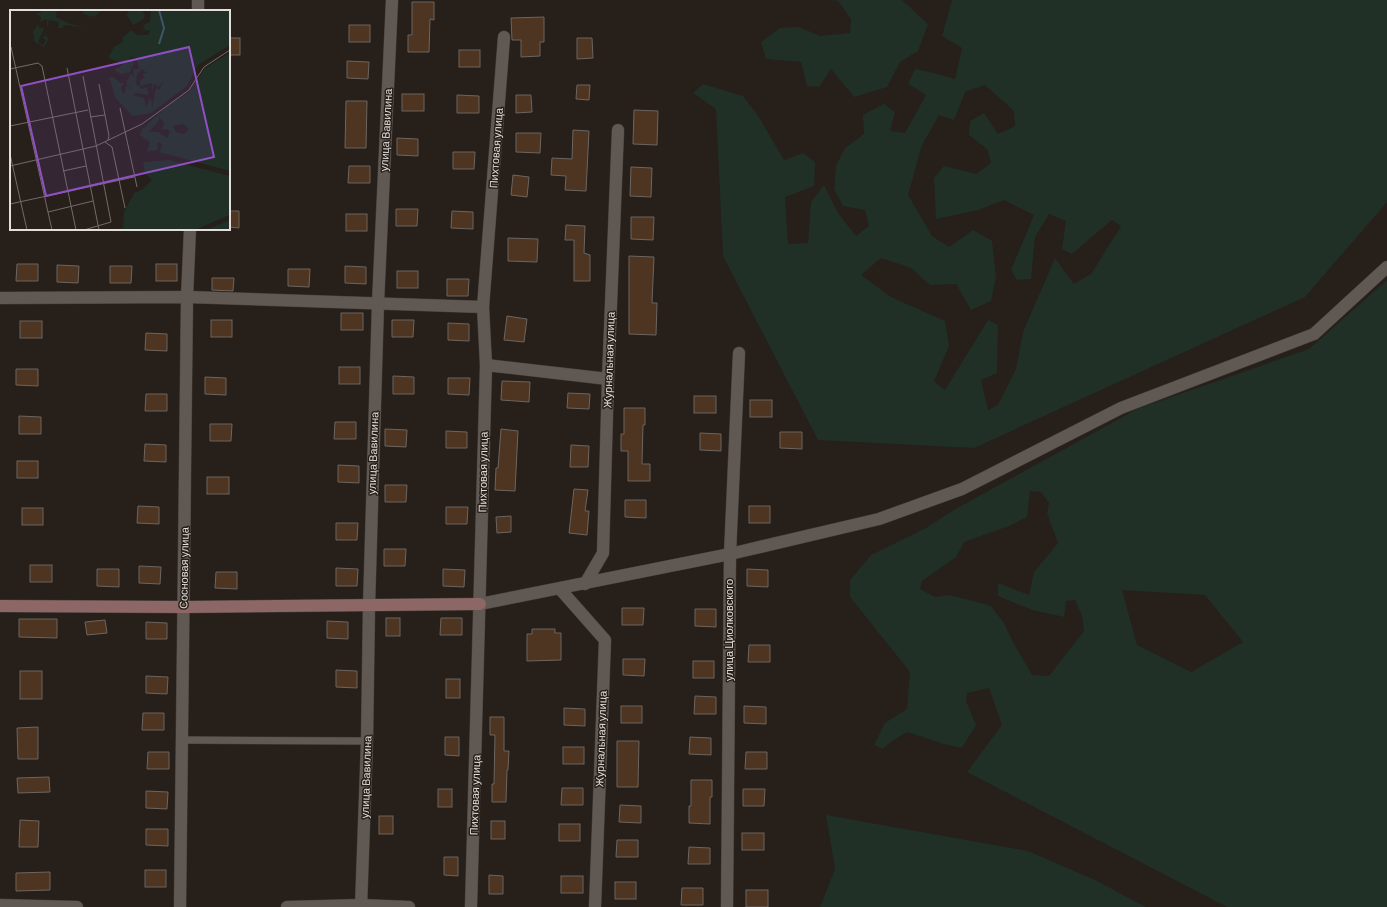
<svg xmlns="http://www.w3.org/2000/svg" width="1387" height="907" font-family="Barlow,sans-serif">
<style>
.green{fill:#203026;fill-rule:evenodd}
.building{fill:#4d3522;stroke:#6d655f}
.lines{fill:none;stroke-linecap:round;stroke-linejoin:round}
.lane-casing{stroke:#423c38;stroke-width:8}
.street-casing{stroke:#423c38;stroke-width:13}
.secondary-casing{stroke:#423c38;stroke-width:13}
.lane{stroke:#605853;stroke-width:7}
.street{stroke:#605853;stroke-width:12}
.secondary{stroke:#8c6766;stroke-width:12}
.labels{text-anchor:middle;stroke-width:3;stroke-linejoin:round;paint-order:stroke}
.street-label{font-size:11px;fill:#e3dedb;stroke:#261f1a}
.inset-river{fill:none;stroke:#3c576a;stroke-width:2}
.inset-road{fill:none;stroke:#726b67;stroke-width:1}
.view{fill:#9050c5;fill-opacity:0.15;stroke:#9050c5;stroke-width:2}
.inset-edge{fill:none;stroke:#e3dedb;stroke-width:2}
</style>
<rect width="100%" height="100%" fill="#261f1a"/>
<g class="green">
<polygon points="831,0 902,0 928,24 918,51 900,62 887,87 854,97 831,69 819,87 807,86 801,62 766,59 761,42 780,28 799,27 820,36 850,33 851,19 838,1"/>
<path d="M952 0H1387V202L1305 297 974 448 818 440 723 256 716 109 693 93 703 84 743 96 759 117 784 160 803 153 815 162 814 186 785 197 788 244 808 243 811 202 824 185 838 213 856 236 869 226 865 210 843 206 834 189 836 166 845 148 864 134 863 115 884 104 895 112 890 131 905 133 926 95 908 84 915 69 934 73 955 79 962 48 942 36ZM985 85 1014 111 1015 126 998 134 984 113 970 121 969 135 987 149 991 163 976 174 944 166 934 178 936 219 978 210 1004 200 1034 215 1011 270 1017 280 1031 279 1035 237 1049 214 1066 221 1062 249 1072 254 1112 220 1121 226 1091 274 1074 284 1055 258 1023 332 1016 369 998 405 988 410 981 380 997 373 998 325 988 320 945 390 934 381 949 346 945 321 891 297 861 275 881 258 911 268 930 285 956 284 971 310 991 301 996 277 992 241 973 230 949 247 932 236 908 195 922 145 939 115 954 120 965 92Z"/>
<path d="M1387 280V907H1227L967 772 1002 725 989 688 967 693 966 701 976 725 962 748 944 744 907 732 892 741 883 749 874 745 885 723 907 709 910 672 850 597V580L871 555 926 528 952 511 1137 409 1309 349ZM1030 491 1041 492 1049 503 1047 513 1058 543 1034 572 1029 595 998 583V596L1032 610 1064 617 1066 601 1075 600 1082 616 1084 631 1049 676 1032 675 1014 644 1004 623 991 606 950 595 935 597 920 589 922 581 956 557 964 542 1009 526 1027 517ZM1122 590 1205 595 1243 642 1191 672 1137 645Z"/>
<polygon points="826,815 1028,851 1095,880 1146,907 820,907 835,869"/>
</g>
<g class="building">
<polygon points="412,2 434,2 434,20 430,19 429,52 408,52 408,35 412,35"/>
<polygon points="544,17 544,42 540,42 540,56 521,57 521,40 512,40 511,18"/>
<rect x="349" y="25" width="21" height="17"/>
<rect x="229" y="38" width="11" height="17"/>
<polygon points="577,38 592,38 593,58 577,59"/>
<rect x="459" y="50" width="21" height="17"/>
<polygon points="347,61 369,62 368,79 347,78"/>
<polygon points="577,85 590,85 589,100 576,99"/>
<rect x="402" y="94" width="22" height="17"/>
<polygon points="457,95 479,96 479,113 457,113"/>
<polygon points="516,95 531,95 532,112 516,113"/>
<polygon points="346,101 367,101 366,148 345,148"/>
<polygon points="634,110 658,111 657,145 633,144"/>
<polygon points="573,130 589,131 586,191 565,190 566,176 551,175 552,158 572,159"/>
<polygon points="516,133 541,133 540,153 516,152"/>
<polygon points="397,138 418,139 418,156 397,155"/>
<polygon points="453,152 475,152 474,169 453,169"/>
<polygon points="349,166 370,166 370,183 348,183"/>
<polygon points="631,167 652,168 651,197 630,196"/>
<polygon points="513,175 529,177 527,197 511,195"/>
<polygon points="396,209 418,209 417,226 396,226"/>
<polygon points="229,211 239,211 239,228 229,227"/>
<polygon points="452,211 473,212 473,229 451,228"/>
<rect x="346" y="214" width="21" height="17"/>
<polygon points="631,217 654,217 653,240 631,239"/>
<polygon points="566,225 585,226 584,253 590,255 590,281 574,281 574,240 565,240"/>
<polygon points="508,238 538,239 537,262 508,261"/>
<polygon points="629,256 654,257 652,303 657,303 656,335 629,334"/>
<polygon points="17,264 38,264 38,281 16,281"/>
<rect x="156" y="264" width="21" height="17"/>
<polygon points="57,265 79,266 78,283 57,282"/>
<polygon points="110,266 132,266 131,283 110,283"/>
<polygon points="345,266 366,267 366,284 345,283"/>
<polygon points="288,269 310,269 309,287 288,286"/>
<rect x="397" y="271" width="21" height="17"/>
<polygon points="212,278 234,278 233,291 212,290"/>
<polygon points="447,279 469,279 468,296 447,296"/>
<rect x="341" y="313" width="22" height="17"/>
<polygon points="507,316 527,319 524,342 504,340"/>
<rect x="211" y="320" width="21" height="17"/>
<polygon points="392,320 414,320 413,337 392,337"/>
<rect x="20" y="321" width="22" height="17"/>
<polygon points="448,323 469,324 469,341 448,340"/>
<polygon points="146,333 167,334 167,351 145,350"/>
<rect x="339" y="367" width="21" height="17"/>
<polygon points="16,369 38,369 38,386 16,385"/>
<polygon points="393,376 414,377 414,394 393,394"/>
<polygon points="205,377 226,378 226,395 205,394"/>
<polygon points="448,378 470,378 469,395 448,394"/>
<polygon points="502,381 530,382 529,402 501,400"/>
<polygon points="568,393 590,394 589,409 567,408"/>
<polygon points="146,394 167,394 167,411 145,411"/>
<rect x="694" y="396" width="22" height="17"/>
<rect x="750" y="400" width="22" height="17"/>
<polygon points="624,408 645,408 645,425 643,425 642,464 650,464 650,481 628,481 628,451 621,451 621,434 624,434"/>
<polygon points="19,416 41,417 41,434 19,434"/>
<polygon points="335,422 356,422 356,439 334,439"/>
<polygon points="210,424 232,424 231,441 210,441"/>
<polygon points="385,429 407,430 406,447 385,446"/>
<polygon points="501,429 518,431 515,491 495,490 496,468 498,468"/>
<polygon points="446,431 467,432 467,448 446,448"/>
<polygon points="780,432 802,432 802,449 780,448"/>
<polygon points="700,433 721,434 721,451 700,450"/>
<polygon points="145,444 166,445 166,462 144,461"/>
<polygon points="571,445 589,446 588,467 570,467"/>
<rect x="17" y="461" width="21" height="17"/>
<polygon points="338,465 359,466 359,483 338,482"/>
<rect x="207" y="477" width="22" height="17"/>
<polygon points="385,485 407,485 406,502 385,502"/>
<polygon points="574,489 588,490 585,511 589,511 587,535 569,533"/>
<polygon points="625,500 646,500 646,518 625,517"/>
<polygon points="138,506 159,507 159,524 137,523"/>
<rect x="749" y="506" width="21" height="17"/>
<polygon points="446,507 468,507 467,524 446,524"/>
<rect x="22" y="508" width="21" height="17"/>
<polygon points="511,516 511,532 497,533 496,517"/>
<polygon points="336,523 358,523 357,540 336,540"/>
<polygon points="384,549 406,549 405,566 384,566"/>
<rect x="30" y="565" width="22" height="17"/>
<polygon points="139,566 161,567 160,584 139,583"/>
<polygon points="336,568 358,569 357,586 336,586"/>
<polygon points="97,569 119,569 119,587 97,586"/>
<polygon points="443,569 465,570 464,587 443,586"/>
<polygon points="747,569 768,570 768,587 747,586"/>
<polygon points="216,572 237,572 237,589 215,588"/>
<polygon points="622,608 644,608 643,625 622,625"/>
<polygon points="695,609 716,609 716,627 695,626"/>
<rect x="386" y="618" width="14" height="18"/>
<polygon points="441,618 462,618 462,635 440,635"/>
<polygon points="19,619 57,619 57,638 19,637"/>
<polygon points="105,620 107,633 87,635 85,622"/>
<polygon points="327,621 348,622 348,639 327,638"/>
<polygon points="146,622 167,623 167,639 146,639"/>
<polygon points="532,629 555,629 555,633 561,633 561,660 527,661 527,634 532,634"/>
<polygon points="749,645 770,645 770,662 748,662"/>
<polygon points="623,659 645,659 644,676 623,675"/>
<rect x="693" y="661" width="21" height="17"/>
<polygon points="336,670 357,671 357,688 336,687"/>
<rect x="20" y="671" width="22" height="28"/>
<polygon points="146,676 168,677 167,694 146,693"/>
<rect x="446" y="679" width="14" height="19"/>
<polygon points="695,696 716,697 716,714 694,714"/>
<rect x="621" y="706" width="21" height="17"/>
<polygon points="744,706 766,707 766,724 744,723"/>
<polygon points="564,708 585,709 585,726 564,725"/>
<polygon points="143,713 164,713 164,730 142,730"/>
<polygon points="490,717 504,717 504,751 509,751 508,770 507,770 506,802 492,802 492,784 494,784 495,735 490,735"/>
<polygon points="38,727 38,759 18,759 17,728"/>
<polygon points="445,737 459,737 459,756 445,755"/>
<polygon points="690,737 711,738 711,755 689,754"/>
<polygon points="617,741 639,741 638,787 617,787"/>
<rect x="563" y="747" width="21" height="17"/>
<polygon points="148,752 169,752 169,769 147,769"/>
<polygon points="746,752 767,752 767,769 745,769"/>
<polygon points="49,777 50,792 18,793 17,778"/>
<polygon points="691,780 712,780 712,797 710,797 710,824 689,823 689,806 691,806"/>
<polygon points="562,788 583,788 583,805 561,805"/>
<rect x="438" y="789" width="14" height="18"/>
<polygon points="743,789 765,789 764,806 743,806"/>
<polygon points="146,791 168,792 167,809 146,808"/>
<polygon points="620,805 641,806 641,823 619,822"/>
<rect x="379" y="816" width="14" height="18"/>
<polygon points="20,820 39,821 38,847 19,847"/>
<rect x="491" y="821" width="14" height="18"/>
<rect x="559" y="824" width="21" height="17"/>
<polygon points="146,829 168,829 168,846 146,845"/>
<rect x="742" y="833" width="22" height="17"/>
<polygon points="617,840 638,840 638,857 616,857"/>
<polygon points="689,847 710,848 710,864 688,864"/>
<polygon points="444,857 458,857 458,876 444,875"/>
<rect x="145" y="870" width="21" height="17"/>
<polygon points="50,872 50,890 16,891 16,873"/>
<polygon points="489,875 503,876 503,894 489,894"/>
<rect x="561" y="876" width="22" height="17"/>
<rect x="615" y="882" width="21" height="17"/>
<polygon points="682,888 703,888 703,905 681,905"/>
<rect x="746" y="890" width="22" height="17"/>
</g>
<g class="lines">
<defs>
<polyline id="lane" points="182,740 367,741"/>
<g id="street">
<polyline points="198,11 198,0"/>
<polyline points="0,298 187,297 483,307"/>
<polyline points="486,365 608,379"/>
<polyline points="585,584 603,553 608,379 618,130"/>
<polyline points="560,589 605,640 595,907"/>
<polyline points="480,604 730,554 879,519 962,489 1121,408 1314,334 1387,267"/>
<polyline points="0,905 77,907"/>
<polyline points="180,907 187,297 190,229"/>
<polyline points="287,907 361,905 409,907"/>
<polyline points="361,907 367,741 369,606 378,303 392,0"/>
<polyline points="471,907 486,365 483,307 504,37"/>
<polyline points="727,907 730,554 739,353"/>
</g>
<polyline id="secondary" points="0,606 184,607 480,604"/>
</defs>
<use href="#lane" class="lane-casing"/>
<use href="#street" class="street-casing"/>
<use href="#secondary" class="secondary-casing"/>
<use href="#lane" class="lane"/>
<use href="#street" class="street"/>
<use href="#secondary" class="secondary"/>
</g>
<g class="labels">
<g class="street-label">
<text transform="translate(386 130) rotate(-87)" y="4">улица Вавилина</text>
<text transform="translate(496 148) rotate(-86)" y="4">Пихтовая улица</text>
<text transform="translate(609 360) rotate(-88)" y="4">Журнальная улица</text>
<text transform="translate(373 453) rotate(-88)" y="4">улица Вавилина</text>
<text transform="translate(483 472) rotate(-89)" y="4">Пихтовая улица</text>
<text transform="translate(184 568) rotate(-89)" y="4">Сосновая улица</text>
<text transform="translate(729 630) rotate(-90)" y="4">улица Циолковского</text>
<text transform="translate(601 739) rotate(-88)" y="4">Журнальная улица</text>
<text transform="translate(366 777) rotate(-88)" y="4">улица Вавилина</text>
<text transform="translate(475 795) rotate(-88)" y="4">Пихтовая улица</text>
</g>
</g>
<g transform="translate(10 10)">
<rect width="220" height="220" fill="#261f1a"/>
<path d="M35 0H47L46 7 60 14 76 18 54 15 53 18H48L49 12 39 10 37 19V9L30 12 31 7 26 4ZM74 0H92L84 7 73 4ZM117 0H132L135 5 134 9 123 15 116 4H119ZM141 0H220V35L188 55 177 76 141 103 122 106 105 87 100 69 97 68 103 67 110 73H114L111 78 113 83H115L116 75 121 80 116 73 121 64 124 67 123 59H129L126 48 119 47 124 53 120 62 111 64 104 60 114 54 98 48 104 37 113 32 112 28 121 20 128 25H138L140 20 135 21 133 15 140 12ZM132 59 137 63 132 64 135 68 130 70V76L142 73V81L144 73 148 77 153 72 149 80 146 78 142 98 141 87 136 97 134 88 123 85 125 83 139 85 137 77 132 79 126 74 127 64ZM28 14 29 18H34L28 32 33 35 36 30 32 27 37 26 38 30 34 37 25 32 24 28 23 22ZM220 43V161L149 142 152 136 150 132 147 133 148 140 137 142 140 132 130 125 132 119 160 94 179 82 195 58ZM149 107 154 112 152 119 148 120 158 119 160 122 157 128 148 122H139L149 110ZM173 114 179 119 174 124 166 122 163 116ZM159 150 220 166V205L184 220H106L113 218 114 202 124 183 133 179 142 170 135 163 133 152ZM220 210V220H196Z" fill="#203026" fill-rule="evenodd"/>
<path class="inset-river" d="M149 34 154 18 149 0"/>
<path class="inset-road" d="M1 37 42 220M57 58 89 220M0 59 28 53 32 56 66 220M73 66 101 212 74 220M89 74 99 126 98 130M110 98 127 177M80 107 95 105M0 116 78 100M95 132 102 137 115 198M0 144 17 220M0 156 86 136 132 114 179 80 194 57 220 40M53 161 76 156M0 194 124 167M38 202 83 191"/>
<path class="view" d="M179 37 204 147 36 186 11 76Z"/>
<rect width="220" height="220" class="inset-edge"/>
</g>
</svg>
